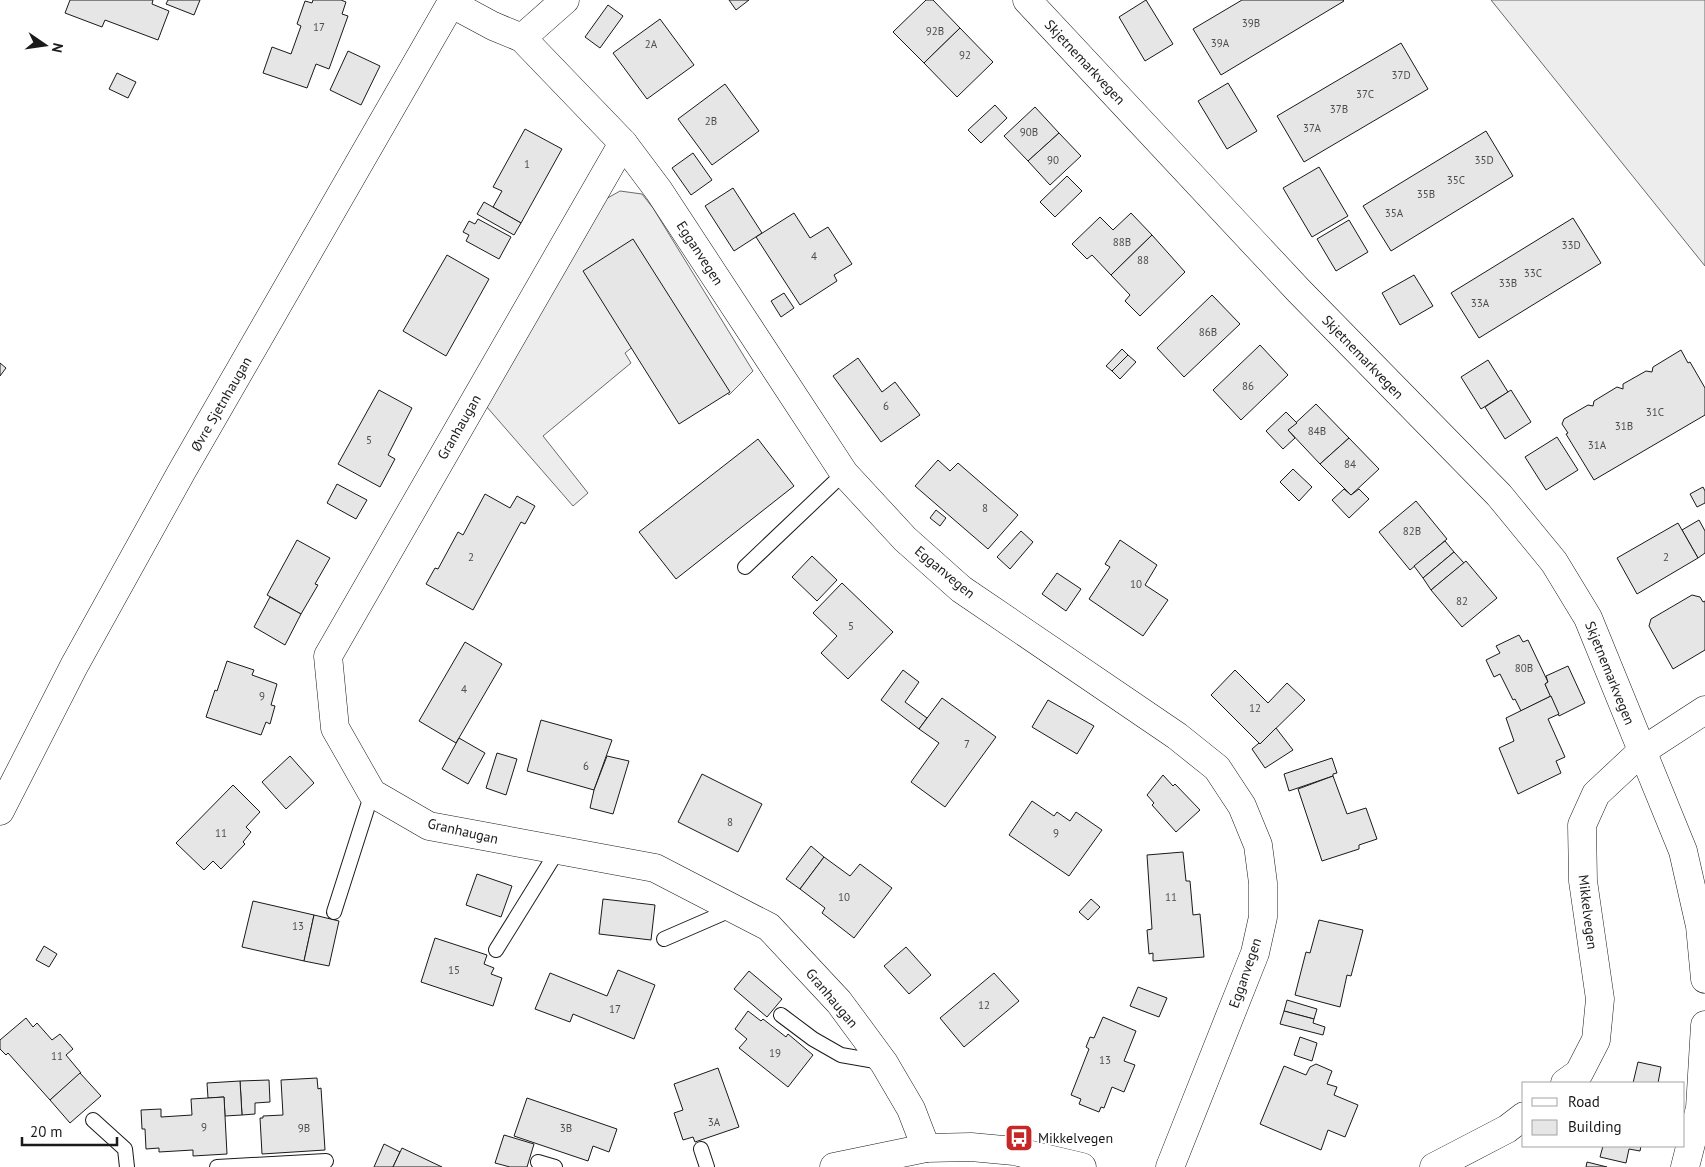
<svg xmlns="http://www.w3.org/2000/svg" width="1705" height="1167" font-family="'PT Sans',sans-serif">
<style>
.built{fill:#ededed;stroke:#6a6a6a}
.building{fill:#e6e6e6;stroke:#1a1a1a}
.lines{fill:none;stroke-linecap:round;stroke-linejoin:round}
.service-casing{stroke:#1a1a1a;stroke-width:16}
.minor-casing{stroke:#1a1a1a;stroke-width:29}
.tertiary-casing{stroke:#1a1a1a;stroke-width:29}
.service{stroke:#fff;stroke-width:14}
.minor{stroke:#fff;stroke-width:28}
.tertiary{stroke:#fff;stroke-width:28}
.labels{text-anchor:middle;stroke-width:4;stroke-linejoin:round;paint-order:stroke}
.number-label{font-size:11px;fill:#4d4d4d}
.street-label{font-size:14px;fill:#1a1a1a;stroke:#fff}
.poi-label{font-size:14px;fill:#1a1a1a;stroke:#fff;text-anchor:start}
</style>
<rect width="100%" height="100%" fill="#fff"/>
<g class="built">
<polygon points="1491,0 1705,0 1705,266"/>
<polygon points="620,191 642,194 653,208 753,371 729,395 667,320 625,353 631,363 543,436 588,493 573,506 486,406 604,200"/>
</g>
<g class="building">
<polygon points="70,0 153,0 152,4 169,11 158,40 105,20 102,27 65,13"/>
<polygon points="168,0 200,0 194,15 166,4"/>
<polygon points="313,0 341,0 346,2 342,14 348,16 329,69 316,64 307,88 263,73 272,47 291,54 301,26 297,24 305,1 312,3"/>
<polygon points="729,0 749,0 736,10"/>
<polygon points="926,0 933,0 960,28 924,63 893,32"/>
<polygon points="1146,0 1173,44 1145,61 1119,17"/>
<polygon points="1242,0 1343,0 1344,1 1221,75 1193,29"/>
<polygon points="608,5 623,16 600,48 585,37"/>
<polygon points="660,19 694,65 647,99 613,53"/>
<polygon points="960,28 993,62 957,97 924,63"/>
<polygon points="1401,43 1428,89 1304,162 1277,116"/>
<polygon points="348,51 380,66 361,105 330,90"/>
<polygon points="117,73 136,82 128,98 109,89"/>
<polygon points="1228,83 1257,131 1227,149 1198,101"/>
<polygon points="725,84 759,131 712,165 678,119"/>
<polygon points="995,105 1007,118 981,143 968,130"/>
<polygon points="1035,107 1059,133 1028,161 1004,136"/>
<polygon points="525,129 562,149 521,223 493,207 502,191 493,187"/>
<polygon points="1486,131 1513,176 1391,251 1363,206"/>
<polygon points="1059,133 1081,156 1050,185 1028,161"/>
<polygon points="693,153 712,180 691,195 672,168"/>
<polygon points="1319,167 1348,216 1312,237 1283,188"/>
<polygon points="1067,176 1082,191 1055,217 1040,202"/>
<polygon points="733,188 762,233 734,251 705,206"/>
<polygon points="484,202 521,223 514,235 477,214"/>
<polygon points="794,213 810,238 828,227 852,264 834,275 837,281 800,305 756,237"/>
<polygon points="1131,213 1152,235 1111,275 1092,255 1087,259 1072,244 1100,217 1113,230"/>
<polygon points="1573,218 1601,263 1479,338 1451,293"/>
<polygon points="478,219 511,237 499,259 466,241 469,235 463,232 469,221 475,224"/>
<polygon points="1349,220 1368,252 1336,271 1317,239"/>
<polygon points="1152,235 1185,272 1140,316 1125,301 1130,295 1111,275"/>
<polygon points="633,239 730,392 679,424 583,271"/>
<polygon points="447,255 489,279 446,356 403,331"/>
<polygon points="1414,275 1433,306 1400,325 1382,293"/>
<polygon points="784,293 794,308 781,317 771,301"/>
<polygon points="1212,295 1240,324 1184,377 1157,348"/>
<polygon points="1260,345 1288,375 1241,420 1213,390"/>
<polygon points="1122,349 1128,355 1112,371 1106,366"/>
<polygon points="1681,350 1688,363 1690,362 1705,388 1705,415 1594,480 1566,434 1568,433 1562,424 1564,419 1588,405 1593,406 1594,401 1617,387 1623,389 1623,384 1646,371 1652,372 1653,367"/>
<polygon points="1128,355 1136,362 1120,379 1112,371"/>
<polygon points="858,358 882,392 895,382 920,415 881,442 833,376"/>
<polygon points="1488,360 1508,392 1481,409 1461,377"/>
<polygon points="0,363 6,368 0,376"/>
<polygon points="379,390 412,408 388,455 395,459 380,487 338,464"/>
<polygon points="1511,390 1531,422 1505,439 1485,407"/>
<polygon points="1316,404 1349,438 1320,464 1288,430"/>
<polygon points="1286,412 1297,423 1288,430 1295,438 1283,449 1266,431"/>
<polygon points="1557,437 1578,470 1546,490 1525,457"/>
<polygon points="1349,438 1379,469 1351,495 1320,464"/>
<polygon points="758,439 794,486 676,579 639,532"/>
<polygon points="938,460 950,471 958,463 1018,515 988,549 915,486"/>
<polygon points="1293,469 1312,487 1299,501 1280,482"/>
<polygon points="337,484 367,500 356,519 327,503"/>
<polygon points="1703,487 1705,491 1705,503 1697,507 1690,494"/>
<polygon points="1344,489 1351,495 1359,489 1369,499 1349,518 1332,500"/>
<polygon points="485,494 510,508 517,496 535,506 525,524 521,522 473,610 426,584 435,568 438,569 458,532 463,535"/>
<polygon points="1416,501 1447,539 1410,570 1379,532"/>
<polygon points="936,510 946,518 940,526 930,518"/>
<polygon points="1699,520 1705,531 1705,553 1698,558 1682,530"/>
<polygon points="1678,523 1698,558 1637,594 1617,558"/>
<polygon points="1021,531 1033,542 1010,569 997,557"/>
<polygon points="297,540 330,558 315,584 318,585 301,614 267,595"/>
<polygon points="1120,540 1157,565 1145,585 1168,600 1143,636 1089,599 1110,567 1105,564"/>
<polygon points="1445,541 1454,552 1423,578 1414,566"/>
<polygon points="1454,552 1464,563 1431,590 1423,578"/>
<polygon points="812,556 837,580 817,601 792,577"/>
<polygon points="1466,561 1497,598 1462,627 1431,590"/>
<polygon points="1057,573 1081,589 1066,611 1042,594"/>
<polygon points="842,583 893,632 848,679 821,653 837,636 813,613"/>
<polygon points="1692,595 1700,597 1703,602 1705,601 1705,650 1673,669 1649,626 1651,619"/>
<polygon points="270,597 301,614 285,645 254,627"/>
<polygon points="1519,635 1523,642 1528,640 1548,682 1545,684 1551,696 1521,711 1515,699 1513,700 1500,674 1494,677 1486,660 1500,653 1496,646"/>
<polygon points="465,642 502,664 456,743 419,721"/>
<polygon points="227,661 254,670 252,675 277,684 271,705 275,706 270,724 266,722 261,735 206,717 215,690 217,691"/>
<polygon points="1568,666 1585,703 1559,716 1545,684 1548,682 1546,676"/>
<polygon points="903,670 919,682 905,702 927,718 919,729 881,700"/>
<polygon points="1235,670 1268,703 1287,683 1305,700 1260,744 1211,695"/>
<polygon points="1551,696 1559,714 1548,719 1565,757 1556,761 1561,773 1518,794 1499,748 1514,741 1506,718"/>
<polygon points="942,698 996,737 945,807 911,782 939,743 919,729"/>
<polygon points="1048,700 1094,726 1077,754 1032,727"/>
<polygon points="541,720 612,740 594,790 527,771"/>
<polygon points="1276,728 1293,750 1265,768 1252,749 1259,743 1260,744"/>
<polygon points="459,738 485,753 468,784 442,769"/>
<polygon points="497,753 517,759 506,795 486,788"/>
<polygon points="290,756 314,783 286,809 262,782"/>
<polygon points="607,756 629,761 613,814 590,808 594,790"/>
<polygon points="1332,758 1337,773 1333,774 1333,776 1289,791 1284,774"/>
<polygon points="702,774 762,804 738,852 678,822"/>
<polygon points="1163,775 1173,786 1175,784 1200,810 1176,832 1152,805 1154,803 1147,795"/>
<polygon points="1333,776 1347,814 1366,808 1377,839 1359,845 1359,849 1322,861 1298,789"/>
<polygon points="233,785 260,812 246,827 251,832 243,842 245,844 221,869 213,861 204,870 176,843"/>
<polygon points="1032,801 1054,816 1057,812 1070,821 1076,812 1102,830 1069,876 1009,835"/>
<polygon points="811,846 824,857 800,889 786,879"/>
<polygon points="1183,852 1186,881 1190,881 1193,915 1200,914 1204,957 1153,961 1153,953 1149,954 1147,930 1152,929 1147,855"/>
<polygon points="824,857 850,876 860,864 892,888 854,938 822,913 825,908 800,889"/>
<polygon points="477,874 512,886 501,917 466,905"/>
<polygon points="603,899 655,905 651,940 599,934"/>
<polygon points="1091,899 1100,907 1088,920 1079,912"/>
<polygon points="253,901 314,915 304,961 242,947"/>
<polygon points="314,915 339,921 329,966 304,961"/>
<polygon points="1319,920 1363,930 1351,976 1347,975 1340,1007 1295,995 1306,952 1310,953"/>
<polygon points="435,938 487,955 484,964 494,968 491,974 502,978 493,1006 421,982"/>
<polygon points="44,946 57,954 49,967 36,960"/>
<polygon points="906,947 931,975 909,994 884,966"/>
<polygon points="618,970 655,985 634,1039 573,1014 570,1022 535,1009 550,973 607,996"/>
<polygon points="749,971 782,999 767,1017 734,989"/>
<polygon points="994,973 1019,1001 964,1047 940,1018"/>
<polygon points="1138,987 1167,998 1159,1017 1130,1006"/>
<polygon points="1287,1000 1317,1009 1314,1019 1284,1011"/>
<polygon points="748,1011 761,1021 763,1019 786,1037 788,1034 813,1055 788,1087 739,1048 747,1039 735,1029"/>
<polygon points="1284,1011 1314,1019 1313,1023 1325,1027 1323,1035 1280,1024"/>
<polygon points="1103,1017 1136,1031 1124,1061 1135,1065 1124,1092 1112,1087 1104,1108 1101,1107 1099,1112 1079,1104 1081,1099 1071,1095 1089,1049 1086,1047 1090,1037 1094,1038"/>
<polygon points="26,1018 33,1027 37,1023 52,1040 60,1034 73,1049 66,1055 81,1073 50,1100 8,1053 6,1055 0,1049 0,1040"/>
<polygon points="1300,1037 1317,1043 1312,1061 1294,1055"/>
<polygon points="1638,1062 1661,1067 1658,1083 1633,1083"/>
<polygon points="1316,1064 1332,1071 1327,1084 1337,1087 1334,1095 1358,1105 1345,1137 1328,1130 1321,1150 1260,1124 1284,1066 1306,1075 1310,1067"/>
<polygon points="718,1068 739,1127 695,1142 693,1137 683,1140 674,1113 683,1110 674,1084"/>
<polygon points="80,1073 101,1096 70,1123 50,1100"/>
<polygon points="317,1078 318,1089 321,1088 325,1150 262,1154 260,1118 263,1118 263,1116 283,1115 281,1080"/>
<polygon points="269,1080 270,1102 255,1103 255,1114 242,1115 240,1081"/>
<polygon points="240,1081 242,1115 225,1116 224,1097 208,1098 207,1083"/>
<polygon points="224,1097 227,1154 193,1156 193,1150 159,1152 159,1148 146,1149 145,1129 142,1129 141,1110 161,1109 161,1117 192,1115 191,1099"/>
<polygon points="527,1098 617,1129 609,1152 593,1146 588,1161 514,1136"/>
<polygon points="504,1135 534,1144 527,1167 510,1167 495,1163"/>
<polygon points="384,1144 400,1152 393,1167 374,1167"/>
<polygon points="1603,1146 1641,1146 1640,1151 1629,1149 1626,1163 1600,1157"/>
<polygon points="402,1148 442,1167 393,1167"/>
<polygon points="1587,1162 1607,1167 1586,1167"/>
</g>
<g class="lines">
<defs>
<g id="service">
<polyline points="745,567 844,473"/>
<polyline points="334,912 372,793"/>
<polyline points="664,939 733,909"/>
<polyline points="496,950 558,850"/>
<polyline points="781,1015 813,1039 841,1055 881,1062"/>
<polyline points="93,1120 125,1149 127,1167"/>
<polyline points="701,1149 707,1167"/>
<polyline points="538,1162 555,1167"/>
<polyline points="217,1167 326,1161"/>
</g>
<g id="minor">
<polyline points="1027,0 1299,291 1499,495 1554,562 1588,618 1683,851 1700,926 1705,979"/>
<polyline points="452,4 493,26 522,38 623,143 659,191 844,473 905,539 961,589 1177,736 1217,768 1242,806 1258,845 1263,883 1263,917 1255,953 1170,1167"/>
<polyline points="522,38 565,0"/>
<polyline points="623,143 328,656 335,728 372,793 429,826 655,868 769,927 839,1002 884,1063 911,1109 926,1148"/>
<polyline points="1565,1083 1579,1073 1596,1040 1600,999 1583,881 1582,825 1596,794 1642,751 1705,710"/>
<polyline points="834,1167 926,1148 971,1147 1014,1151 1082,1167"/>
<polyline points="1434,1167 1507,1129 1524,1116"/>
<polyline points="1685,1167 1700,1108 1705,1025"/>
</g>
<polyline id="tertiary" points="0,811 74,666 182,471 453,0"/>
</defs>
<use href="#service" class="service-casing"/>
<use href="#minor" class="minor-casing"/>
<use href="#tertiary" class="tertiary-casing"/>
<use href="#service" class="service"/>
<use href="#minor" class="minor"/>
<use href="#tertiary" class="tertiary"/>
</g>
<defs>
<symbol id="bus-square" viewBox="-11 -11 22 22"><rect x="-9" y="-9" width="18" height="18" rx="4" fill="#c62828" stroke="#fff"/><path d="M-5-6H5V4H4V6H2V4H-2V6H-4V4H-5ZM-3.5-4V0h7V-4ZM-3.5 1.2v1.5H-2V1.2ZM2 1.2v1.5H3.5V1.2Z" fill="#fff"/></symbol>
</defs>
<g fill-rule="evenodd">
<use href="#bus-square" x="1003" y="1122" width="32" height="32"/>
</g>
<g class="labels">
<g class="number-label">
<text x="1251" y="27">39B</text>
<text x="319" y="31">17</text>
<text x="935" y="35">92B</text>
<text x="1220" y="47">39A</text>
<text x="651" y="48">2A</text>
<text x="965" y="59">92</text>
<text x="1401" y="79">37D</text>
<text x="1365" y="98">37C</text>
<text x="1339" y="113">37B</text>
<text x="711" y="125">2B</text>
<text x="1312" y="132">37A</text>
<text x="1029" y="136">90B</text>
<text x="1053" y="164">90</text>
<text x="1484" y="164">35D</text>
<text x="527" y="168">1</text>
<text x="1456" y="184">35C</text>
<text x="1426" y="198">35B</text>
<text x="1394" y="217">35A</text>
<text x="1122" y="246">88B</text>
<text x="1571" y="249">33D</text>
<text x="814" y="260">4</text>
<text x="1143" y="264">88</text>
<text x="1533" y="277">33C</text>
<text x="1508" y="287">33B</text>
<text x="1480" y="307">33A</text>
<text x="1208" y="336">86B</text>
<text x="1248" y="390">86</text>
<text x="886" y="410">6</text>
<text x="1655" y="416">31C</text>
<text x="1624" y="430">31B</text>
<text x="1317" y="435">84B</text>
<text x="369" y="444">5</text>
<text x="1597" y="449">31A</text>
<text x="1350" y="468">84</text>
<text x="985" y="512">8</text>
<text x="1412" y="535">82B</text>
<text x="471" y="561">2</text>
<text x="1666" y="561">2</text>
<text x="1136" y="588">10</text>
<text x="1462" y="605">82</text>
<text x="851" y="630">5</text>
<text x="1524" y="672">80B</text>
<text x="464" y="693">4</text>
<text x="262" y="700">9</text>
<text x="1255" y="712">12</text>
<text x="967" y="748">7</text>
<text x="586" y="770">6</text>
<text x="730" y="826">8</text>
<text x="221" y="837">11</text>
<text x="1056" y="837">9</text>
<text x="844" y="901">10</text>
<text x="1171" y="901">11</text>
<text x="298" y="930">13</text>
<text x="454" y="974">15</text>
<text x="984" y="1009">12</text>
<text x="615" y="1013">17</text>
<text x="775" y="1057">19</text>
<text x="57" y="1060">11</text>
<text x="1105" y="1064">13</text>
<text x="714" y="1126">3A</text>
<text x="204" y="1131">9</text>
<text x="304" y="1132">9B</text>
<text x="566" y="1132">3B</text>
</g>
<g class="street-label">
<text transform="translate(1085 62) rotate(47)" y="5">Skjetnemarkvegen</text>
<text transform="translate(700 253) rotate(57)" y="5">Egganvegen</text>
<text transform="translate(1363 357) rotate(46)" y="5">Skjetnemarkvegen</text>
<text transform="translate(221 404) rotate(-60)" y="5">Øvre Sjetnhaugan</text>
<text transform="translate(459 427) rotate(-60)" y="5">Granhaugan</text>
<text transform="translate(945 572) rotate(40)" y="5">Egganvegen</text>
<text transform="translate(1610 673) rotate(68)" y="5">Skjetnemarkvegen</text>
<text transform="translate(463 831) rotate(13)" y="5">Granhaugan</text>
<text transform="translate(1588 912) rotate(83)" y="5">Mikkelvegen</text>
<text transform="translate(1245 973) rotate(-71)" y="5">Egganvegen</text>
<text transform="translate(832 998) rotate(50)" y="5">Granhaugan</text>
</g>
<g class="poi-label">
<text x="1038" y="1143">Mikkelvegen</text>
</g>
</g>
<rect x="1522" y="1082" width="162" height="65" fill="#ffffff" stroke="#a3a3a3"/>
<rect x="1532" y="1098" width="25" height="8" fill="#ffffff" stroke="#a3a3a3"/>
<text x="1568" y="1107" font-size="15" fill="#1a1a1a">Road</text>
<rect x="1532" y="1120" width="25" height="15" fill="#e6e6e6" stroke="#a3a3a3"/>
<text x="1568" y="1132" font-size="15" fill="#1a1a1a">Building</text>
<g transform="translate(45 45) rotate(103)" stroke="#ffffff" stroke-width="4" paint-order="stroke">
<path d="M0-4L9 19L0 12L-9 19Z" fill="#1a1a1a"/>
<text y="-8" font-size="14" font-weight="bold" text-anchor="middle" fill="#1a1a1a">N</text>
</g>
<path d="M22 1137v8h95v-8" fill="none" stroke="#1a1a1a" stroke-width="2.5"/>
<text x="30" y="1137" font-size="15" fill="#1a1a1a" stroke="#ffffff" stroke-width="4" paint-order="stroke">20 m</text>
</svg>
